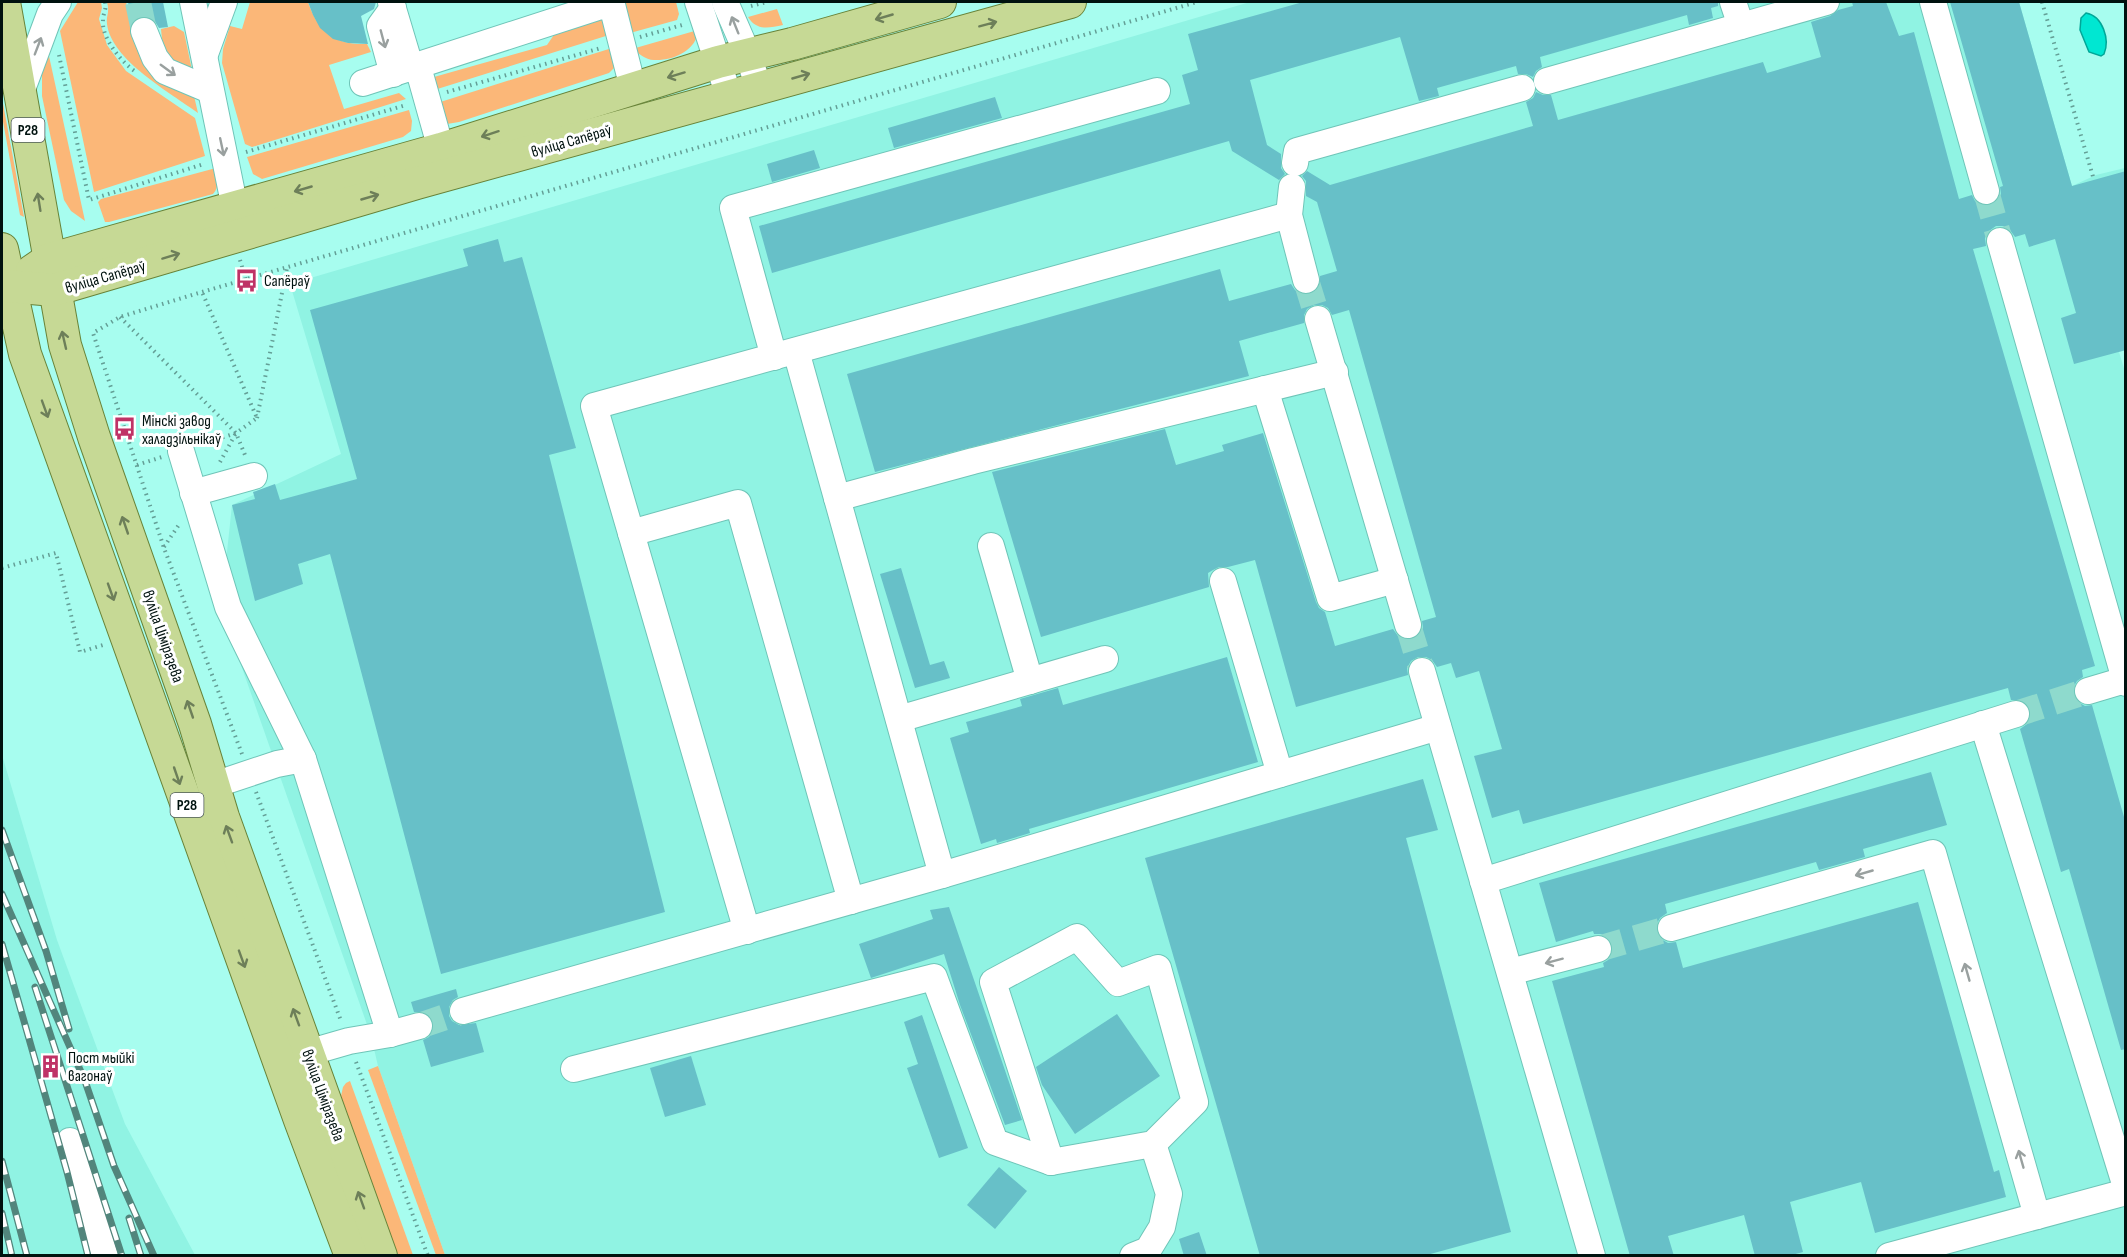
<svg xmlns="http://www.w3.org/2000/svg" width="2127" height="1257" font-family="'Sofia Sans Condensed',sans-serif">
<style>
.built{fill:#90f3e3}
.green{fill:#fbb778}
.water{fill:#00e7d2;stroke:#00a798;stroke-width:1.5}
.building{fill:#67c0c8}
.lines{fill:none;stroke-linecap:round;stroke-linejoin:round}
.minor-tunnel{stroke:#8edacd;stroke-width:26;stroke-dasharray:26 13;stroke-linecap:butt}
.minor-casing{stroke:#6fc5b8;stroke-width:28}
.major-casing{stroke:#688338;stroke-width:34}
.path{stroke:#649f96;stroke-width:4;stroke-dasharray:1.5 4.5;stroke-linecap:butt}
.minor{stroke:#fff;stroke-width:26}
.major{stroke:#c6d995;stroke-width:32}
.rail-casing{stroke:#52857c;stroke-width:7}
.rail{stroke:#fff;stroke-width:4.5;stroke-dasharray:14;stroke-linecap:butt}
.oneway{stroke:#6d7f59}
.oneway2{stroke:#99a09f}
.labels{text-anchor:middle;stroke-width:6;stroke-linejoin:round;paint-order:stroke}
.shield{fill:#fff;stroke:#4c5957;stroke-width:1.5}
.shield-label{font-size:15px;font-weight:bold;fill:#00120f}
.street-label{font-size:16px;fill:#00120f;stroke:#fff}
.poi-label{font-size:16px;fill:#00120f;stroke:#fff;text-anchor:start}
</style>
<rect width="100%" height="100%" fill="#a7fdef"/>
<g class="built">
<polygon points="1250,2 2019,2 2072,186 2096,175 2125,168 2126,350 2119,352 2126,375 2125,1255 445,1255 378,1066 371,1036 221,608 232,505 341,454 290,284"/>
<polygon points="2,755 57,940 125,1124 195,1255 2,1255"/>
</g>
<g class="green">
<polygon points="78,2 101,2 102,8 99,19 107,45 126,71 195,118 205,156 94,192 60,31"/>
<path d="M107 2H126L133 36 194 96 198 113C171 93 111 60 107 24 106 15 110 13 107 2Z"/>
<path d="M250 2H308C318 32 334 45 367 44L371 52 329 65 344 109 399 93 406 99 252 147 245 144 222 63 223 49 230 26 242 29Z"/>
<polygon points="622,2 676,2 679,14 677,20 630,33"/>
<path d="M777 9 783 25C768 28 757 31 748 17Z"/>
<polygon points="602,17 609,35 431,91 429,85 434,77 547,45 558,29"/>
<path d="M174 26 184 32 192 70C167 65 163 52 161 29Z"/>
<path d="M698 30C697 51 672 61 654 60 645 60 639 53 632 49Z"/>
<polygon points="612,48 616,66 609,73 459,122 447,124 441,118 434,104"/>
<polygon points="49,56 85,221 71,211 64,200 42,96 42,69 45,60"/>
<polygon points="2,98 24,217 20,215 2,116"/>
<polygon points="409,110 412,121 411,131 403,137 262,179 253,174 247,157"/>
<path d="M216 168C217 177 220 187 213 194L109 222H105L98 202 101 199Z"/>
<polygon points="378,1066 445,1255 436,1255 368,1070"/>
<polygon points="350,1081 413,1255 398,1255 341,1096 343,1087 346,1083"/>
</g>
<path class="water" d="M2086 13C2103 16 2110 40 2104 54L2101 56 2089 52 2080 30 2081 18Z"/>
<g class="building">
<polygon points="128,2 163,2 168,27 159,28 154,20 145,16 138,17 132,22"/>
<polygon points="308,2 376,2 374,9 361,16 368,44 348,43 333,39 320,28 313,15"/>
<polygon points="1303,2 1718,2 1718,6 1711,8 1713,18 1689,25 1687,15 1540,57 1542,67 1536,71 1533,77 1526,74 1518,74 1516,66 1437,88 1439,96 1419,101 1400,37 1250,80 1267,145 1281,154 1281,168 1285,174 1279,180 1232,151 1229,141 772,273 759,226 1190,104 1182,75 1198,70 1188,34"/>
<polygon points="1852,2 1886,2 1899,36 1914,32 1959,199 1972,195 1975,201 1982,205 1991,205 1997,201 2001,194 2000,187 2003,186 1950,2 2019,2 2072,186 2126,171 2126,350 2074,364 2061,318 2076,313 2055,239 2029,247 2025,234 2015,237 2010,230 2003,226 1996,226 1989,231 1985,238 1986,246 1973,249 2095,666 2082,670 2083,677 2077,681 2073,688 2074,695 2078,702 2085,706 2092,705 2126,824 2126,1049 2121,1050 2069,869 2061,872 2020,729 2027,724 2031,717 2030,709 2026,703 2020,700 2011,700 2008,688 1523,824 1519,810 1492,818 1474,756 1502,749 1479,671 1456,678 1451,663 1437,667 1432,660 1426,657 1418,657 1411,661 1407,668 1408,675 1296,707 1255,560 1228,567 1219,567 1213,570 1208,573 1209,587 1041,637 992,472 1165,429 1176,465 1224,451 1222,445 1263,433 1316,602 1319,608 1325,612 1335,646 1393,629 1398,636 1405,640 1412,639 1419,635 1423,628 1422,621 1436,617 1349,310 1332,315 1328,308 1322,305 1314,305 1307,309 1304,315 1304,323 1239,341 1249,376 875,472 847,374 1220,269 1229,301 1291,284 1295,290 1301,294 1310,294 1317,290 1320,285 1320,276 1337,271 1317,202 1306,196 1306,181 1302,176 1307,171 1330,185 1533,126 1526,102 1533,98 1536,92 1543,95 1551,95 1558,120 1763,62 1767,73 1821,57 1811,22 1830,16 1838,10 1853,6"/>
<polygon points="995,97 1002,118 894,148 888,128"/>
<polygon points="814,150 820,168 772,182 767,164"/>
<polygon points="498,239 504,262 522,257 576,448 549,455 665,912 441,974 330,554 298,564 303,584 255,601 232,505 255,499 253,492 275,484 280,500 357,479 310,310 468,266 463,249"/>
<polygon points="901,568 930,665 944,661 950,678 915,688 880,574"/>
<polygon points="1227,657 1258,762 1029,829 1030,833 997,843 996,839 981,844 950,738 969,732 966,722 1022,706 1020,699 1058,688 1063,705"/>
<polygon points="1931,772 1947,825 1863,849 1865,857 1819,870 1816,862 1665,904 1667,913 1660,918 1656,925 1656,932 1661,939 1668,943 1676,942 1683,968 1918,902 1994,1172 1999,1170 2006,1197 1875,1233 1861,1182 1790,1202 1803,1252 1788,1256 1755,1256 1744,1215 1668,1236 1674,1256 1630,1256 1552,981 1604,967 1603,963 1608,960 1612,954 1613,946 1608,938 1601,934 1594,934 1593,931 1556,942 1539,883"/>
<polygon points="1423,779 1438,830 1406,838 1511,1232 1423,1256 1260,1256 1145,858"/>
<polygon points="949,907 1022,1120 1005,1125 960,1005 944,954 871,978 859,944 933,919 930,910"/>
<polygon points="456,989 458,997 453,1000 449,1007 449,1016 452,1021 459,1025 476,1023 484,1052 431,1067 423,1040 429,1037 433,1030 433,1021 429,1015 423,1012 414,1012 411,1002"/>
<polygon points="1117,1014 1160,1076 1075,1134 1042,1085 1036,1067"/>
<polygon points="922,1015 968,1148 939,1158 907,1068 918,1064 904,1022"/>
<polygon points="691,1056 706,1105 665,1117 650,1068"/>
<polygon points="999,1167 1027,1191 995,1229 967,1205"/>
<polygon points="1199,1232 1207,1256 1184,1256 1179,1239"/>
</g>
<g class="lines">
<g class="minor-tunnel">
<polyline points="138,2 144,31"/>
<polyline points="1986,191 2000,241"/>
<polyline points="1306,280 1318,319"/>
<polyline points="1408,625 1422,671"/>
<polyline points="2016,714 2088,691"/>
<polyline points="1598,949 1671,928"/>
<polyline points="419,1026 463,1011"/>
</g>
<defs>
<g id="minor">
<polyline points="193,2 235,208"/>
<polyline points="391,2 411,69"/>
<polyline points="698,2 729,96"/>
<polyline points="725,2 748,55 759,88"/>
<polyline points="1733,2 1741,26"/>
<polyline points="1933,2 1986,191"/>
<polyline points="612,5 633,88"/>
<polyline points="144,31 155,58 165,71 210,90"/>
<polyline points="205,54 224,2"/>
<polyline points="418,67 441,149"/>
<polyline points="393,74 380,26 393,8"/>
<polyline points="1547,81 1826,2"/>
<polyline points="363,83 598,7 612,5 611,2"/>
<polyline points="21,92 50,14 58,2"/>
<polyline points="1295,163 1297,151 1522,88"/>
<polyline points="1292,187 1289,215 1306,280"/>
<polyline points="2000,241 2126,683"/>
<polyline points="1318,319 1408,625"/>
<polyline points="796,351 942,875"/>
<polyline points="774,357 733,208 1157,91"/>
<polyline points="1265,389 1330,598 1395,580"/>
<polyline points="181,451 228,607 303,759"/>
<polyline points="193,493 254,476"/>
<polyline points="837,498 973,461 1335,372"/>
<polyline points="631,533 738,503 851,901"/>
<polyline points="991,546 1030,681"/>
<polyline points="1223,581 1280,774"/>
<polyline points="1422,671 1592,1256"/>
<polyline points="2088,691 2125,680"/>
<polyline points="899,719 1105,659"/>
<polyline points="1983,724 2126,1187"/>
<polyline points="214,785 277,764 303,759 390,1034"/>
<polyline points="1483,881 2016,714"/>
<polyline points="1671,928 1933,853 2037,1216"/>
<polyline points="747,931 594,406 1289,215"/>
<polygon points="1077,937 1118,983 1158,968 1195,1102 1153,1144 1051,1162 993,982"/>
<polyline points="1510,972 1598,949"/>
<polyline points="463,1011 942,875 1438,727"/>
<polyline points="290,1058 349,1041 390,1034 419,1026"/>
<polyline points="574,1069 934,977 995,1142 1051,1162"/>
<polyline points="70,1141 105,1256"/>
<polyline points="1133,1256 1148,1250 1162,1227 1169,1194 1153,1144"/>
<polyline points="1889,1256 2126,1192"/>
</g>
<g id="major">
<polyline points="4,2 65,345 94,437 195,724 223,817 381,1256"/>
<polyline points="2,249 25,354 300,1120 351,1256"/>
<polyline points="32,271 48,260 441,149 718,62 792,44 940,2"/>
<polyline points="8,286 54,290 417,183 1070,2"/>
</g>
</defs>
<use href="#minor" class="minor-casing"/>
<use href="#major" class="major-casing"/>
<g class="path">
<path d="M105 2C107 9 103 13 103 20 101 38 122 63 136 72"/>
<polyline points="2042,2 2094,180"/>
<polyline points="751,6 767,2"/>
<polyline points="640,37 682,25"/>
<polyline points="59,55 89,200 204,164"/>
<polyline points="447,92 601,48"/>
<polyline points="246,152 406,105"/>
<polyline points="240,260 246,280"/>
<polyline points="120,317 236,433 245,455"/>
<polyline points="257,418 287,268"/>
<polyline points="200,445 236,433 257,418 202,292"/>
<polyline points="220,462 236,433"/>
<polyline points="137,465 162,457"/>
<polyline points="164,547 180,523"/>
<polyline points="2,568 56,553 80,652 103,645"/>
<polyline points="242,754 164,548 93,333 120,317 202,292 1197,2"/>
<polyline points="256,792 341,1021"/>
<polyline points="356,1062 428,1256"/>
</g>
<use href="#minor" class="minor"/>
<use href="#major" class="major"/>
<defs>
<g id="rail">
<polyline points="2,830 46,951 69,1029"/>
<polyline points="2,894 85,1081 114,1166 154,1256"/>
<polyline points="2,944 67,1172 88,1256"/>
<polyline points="35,987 122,1256"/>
<polyline points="2,1161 27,1256"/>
<polyline points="2,1213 12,1256"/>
<polyline points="129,1218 141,1256"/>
</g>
</defs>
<use href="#rail" class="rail-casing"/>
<use href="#rail" class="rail"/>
</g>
<defs><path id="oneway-shaft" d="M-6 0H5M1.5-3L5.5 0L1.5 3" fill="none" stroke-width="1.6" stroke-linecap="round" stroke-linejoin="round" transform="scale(1.5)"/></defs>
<g class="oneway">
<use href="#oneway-shaft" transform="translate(884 17) rotate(164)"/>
<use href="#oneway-shaft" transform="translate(988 24) rotate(-15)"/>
<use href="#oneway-shaft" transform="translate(676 75) rotate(163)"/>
<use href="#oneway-shaft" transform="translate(801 76) rotate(-16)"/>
<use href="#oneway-shaft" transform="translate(490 134) rotate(162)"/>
<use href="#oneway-shaft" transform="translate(303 189) rotate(164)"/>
<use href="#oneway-shaft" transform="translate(370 197) rotate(-16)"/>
<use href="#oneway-shaft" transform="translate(39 202) rotate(-99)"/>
<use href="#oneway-shaft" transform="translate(171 256) rotate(-17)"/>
<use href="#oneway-shaft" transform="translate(64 340) rotate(-103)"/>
<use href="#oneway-shaft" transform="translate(45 409) rotate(70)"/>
<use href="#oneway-shaft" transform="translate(125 525) rotate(-109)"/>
<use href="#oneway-shaft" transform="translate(111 592) rotate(70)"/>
<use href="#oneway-shaft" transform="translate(190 709) rotate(-109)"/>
<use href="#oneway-shaft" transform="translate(177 776) rotate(71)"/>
<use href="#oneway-shaft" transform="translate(229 834) rotate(-110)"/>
<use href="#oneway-shaft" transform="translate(242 959) rotate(70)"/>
<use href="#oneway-shaft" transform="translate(296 1017) rotate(-110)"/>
<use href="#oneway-shaft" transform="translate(361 1200) rotate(-110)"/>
</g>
<g class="oneway2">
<use href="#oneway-shaft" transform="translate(735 25) rotate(-112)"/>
<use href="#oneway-shaft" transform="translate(383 39) rotate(75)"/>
<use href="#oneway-shaft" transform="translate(38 46) rotate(-69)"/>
<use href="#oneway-shaft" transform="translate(168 70) rotate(36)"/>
<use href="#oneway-shaft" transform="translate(222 147) rotate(78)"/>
<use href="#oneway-shaft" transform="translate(1864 873) rotate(164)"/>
<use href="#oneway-shaft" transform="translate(1554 961) rotate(165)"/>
<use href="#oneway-shaft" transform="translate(1967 972) rotate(-106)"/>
<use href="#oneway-shaft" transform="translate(2021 1159) rotate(-106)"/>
</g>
<defs>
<symbol id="bus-bare" viewBox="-9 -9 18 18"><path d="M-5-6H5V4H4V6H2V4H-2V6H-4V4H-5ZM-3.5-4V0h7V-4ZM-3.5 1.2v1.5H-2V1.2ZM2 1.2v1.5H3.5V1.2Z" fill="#bf3266" stroke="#fff" stroke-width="2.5" paint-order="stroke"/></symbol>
<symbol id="building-bare" viewBox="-9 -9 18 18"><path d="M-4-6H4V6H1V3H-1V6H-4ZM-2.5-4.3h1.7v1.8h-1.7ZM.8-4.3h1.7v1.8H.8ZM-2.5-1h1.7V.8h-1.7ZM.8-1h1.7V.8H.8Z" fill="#bf3266" stroke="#fff" stroke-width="2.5" paint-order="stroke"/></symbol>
</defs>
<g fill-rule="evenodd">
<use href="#bus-bare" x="230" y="264" width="33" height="33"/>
<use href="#bus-bare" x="108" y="412" width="33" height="33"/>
<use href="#building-bare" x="34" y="1050" width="33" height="33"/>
</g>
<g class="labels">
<g class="shield">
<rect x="11.5" y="118" width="33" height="24" rx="4.5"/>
<rect x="170.5" y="793" width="33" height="24" rx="4.5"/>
</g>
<g class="shield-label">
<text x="28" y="135">Р28</text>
<text x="187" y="810">Р28</text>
</g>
<g class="street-label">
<text transform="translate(571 140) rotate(-16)" y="6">вуліца Сапёраў</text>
<text transform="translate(105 276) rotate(-16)" y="6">вуліца Сапёраў</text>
<text transform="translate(164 636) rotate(71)" y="6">вуліца Ціміразева</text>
<text transform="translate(324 1095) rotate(70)" y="6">вуліца Ціміразева</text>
</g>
<g class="poi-label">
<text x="264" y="286">Сапёраў</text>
<text x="142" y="426">Мінскі завод<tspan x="142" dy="18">халадзільнікаў</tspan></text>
<text x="68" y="1063">Пост мыйкі<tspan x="68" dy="18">вагонаў</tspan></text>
</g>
</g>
<rect width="2127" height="1257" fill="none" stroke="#00120f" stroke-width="6"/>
</svg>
